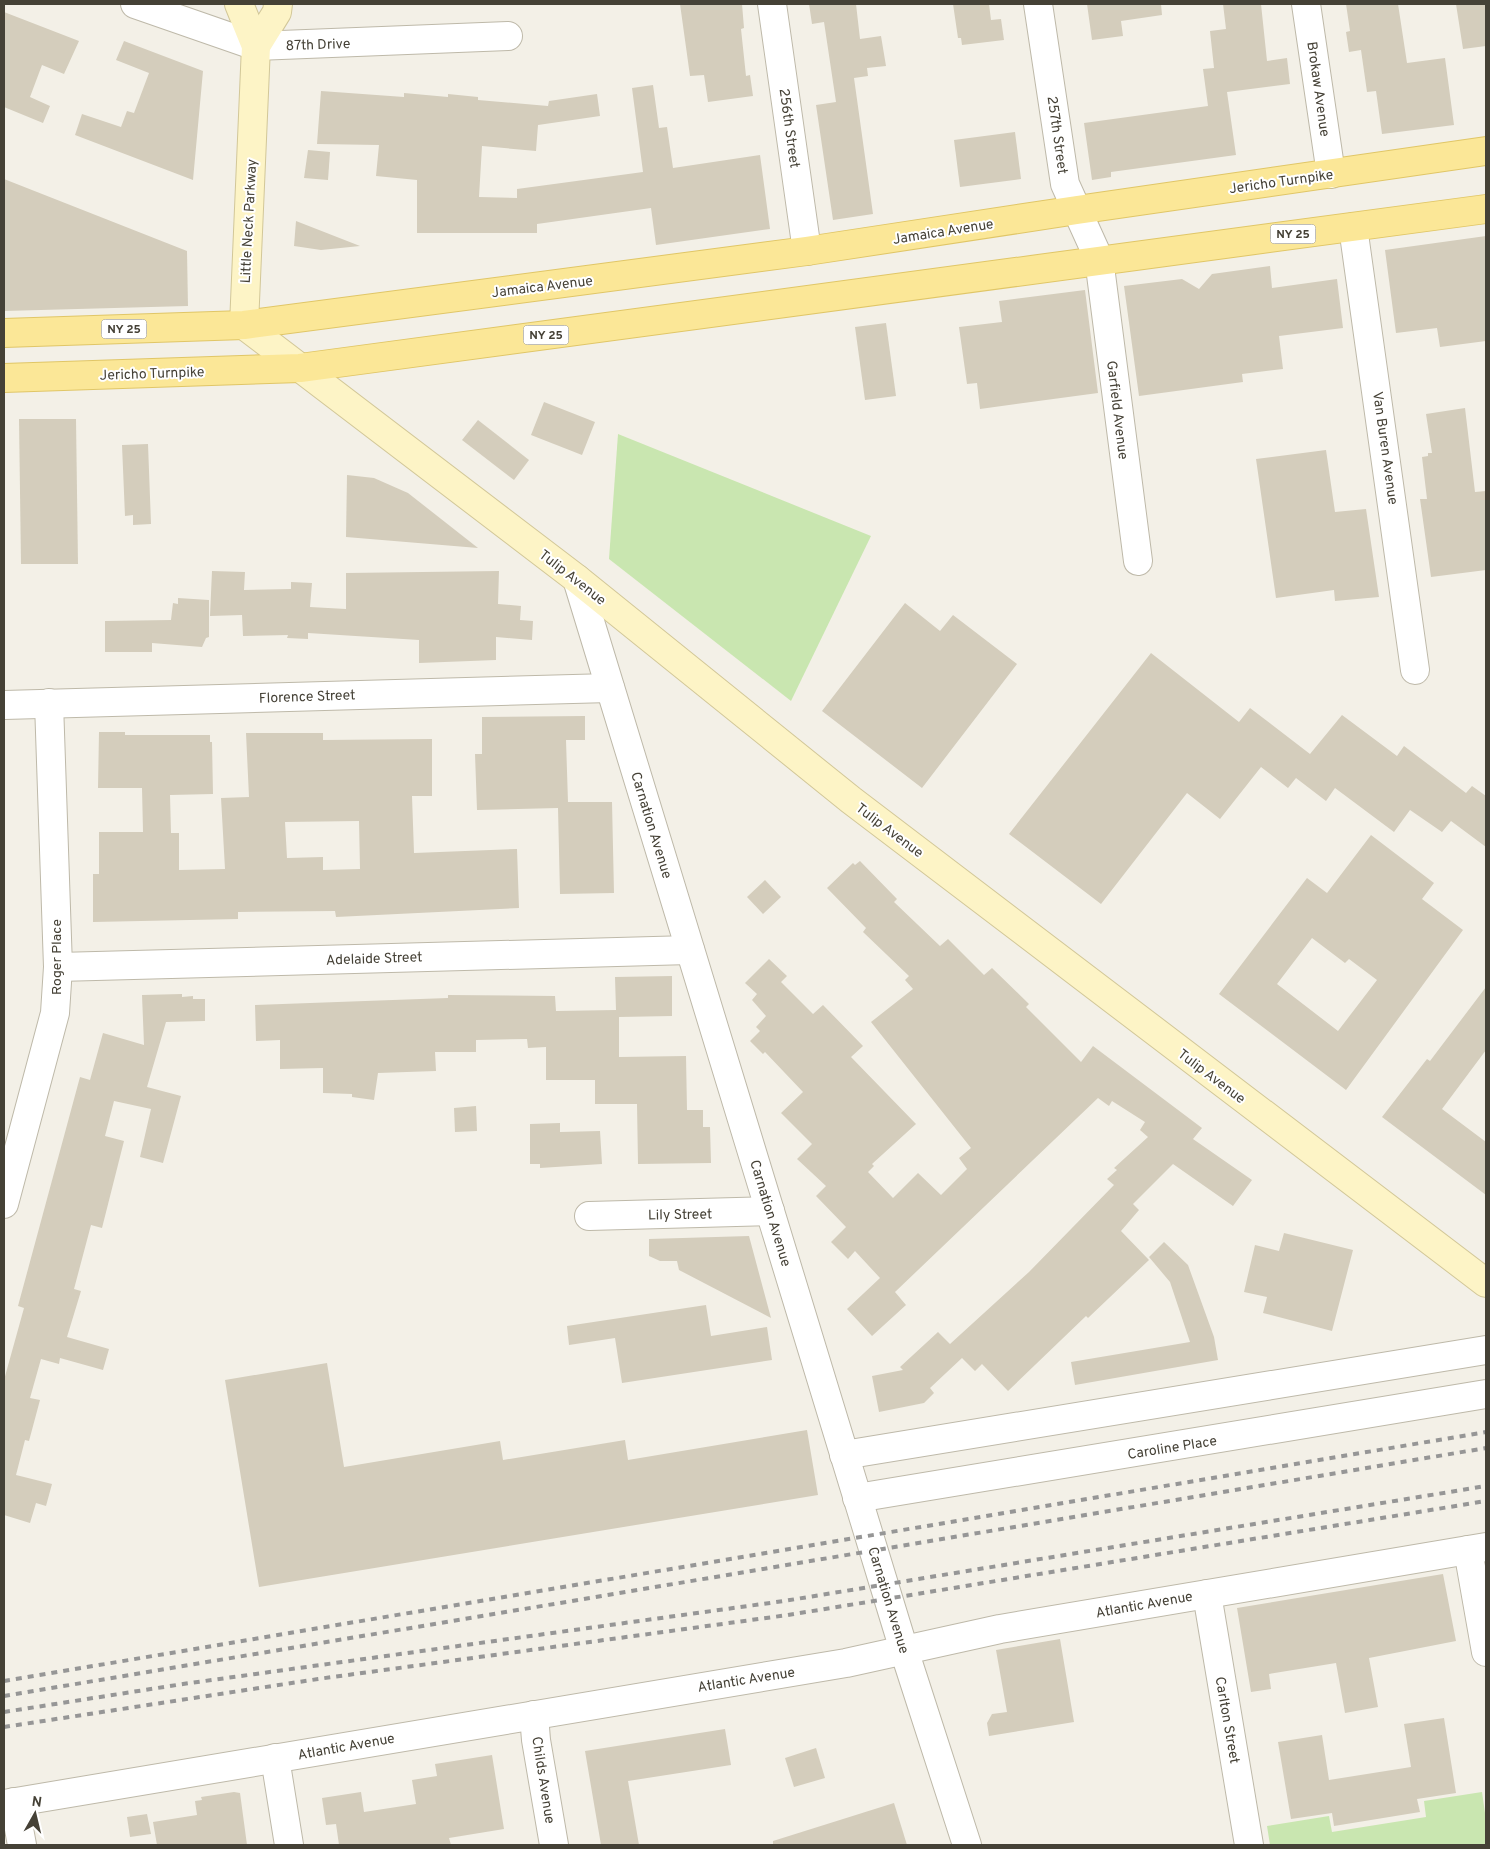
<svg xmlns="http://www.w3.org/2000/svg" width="1490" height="1849" font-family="Overpass,sans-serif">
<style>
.green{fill:#c9e6b0}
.building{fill:#d4cdbc;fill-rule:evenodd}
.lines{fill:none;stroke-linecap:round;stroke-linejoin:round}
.street-casing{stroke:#beb9a9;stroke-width:30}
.secondary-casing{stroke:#d2c798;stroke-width:30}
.primary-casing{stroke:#e0c667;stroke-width:30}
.street{stroke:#fff;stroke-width:28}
.secondary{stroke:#fdf4c6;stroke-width:28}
.primary{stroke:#fbe797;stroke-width:28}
.rail{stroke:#969696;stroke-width:4;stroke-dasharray:6 6;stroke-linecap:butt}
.labels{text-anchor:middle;stroke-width:4;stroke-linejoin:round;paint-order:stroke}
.shield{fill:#fff;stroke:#7d7a72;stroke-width:1}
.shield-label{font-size:12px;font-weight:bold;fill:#454136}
.street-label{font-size:14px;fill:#454136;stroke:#fff}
</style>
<rect width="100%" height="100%" fill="#f3f0e7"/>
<g class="green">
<polygon points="618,434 871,536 791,701 609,559"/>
<polygon points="1482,1792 1486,1820 1486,1845 1270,1845 1267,1826 1329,1816 1332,1832 1426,1817 1424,1801"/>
</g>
<g class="building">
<polygon points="680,4 742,4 744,28 741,29 746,76 750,75 753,96 708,102 704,75 690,76"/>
<polygon points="809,4 856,4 860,39 881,36 886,66 867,68 868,76 854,78 873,214 833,220 816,105 836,102 824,22 812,24"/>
<polygon points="953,4 989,4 991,20 1001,19 1004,40 962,45 961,38 958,38"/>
<polygon points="1087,4 1161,4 1162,15 1121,21 1123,36 1092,40"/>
<polygon points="1223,4 1261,4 1267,61 1287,58 1290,84 1227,92 1236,155 1111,172 1111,177 1092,180 1084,123 1208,106 1203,69 1214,68 1210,31 1226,29"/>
<polygon points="1346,4 1398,4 1407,63 1445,58 1454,125 1382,134 1376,91 1367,92 1361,50 1349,52 1346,32 1350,31"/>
<polygon points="1456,4 1486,4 1486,46 1463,49"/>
<polygon points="4,12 79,41 64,74 42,65 30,97 50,106 43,123 4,107"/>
<polygon points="124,41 203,71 193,180 75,135 82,114 121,127 127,111 134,113 149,73 116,60"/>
<polygon points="653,85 659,128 667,127 673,168 760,155 770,229 656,245 651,208 537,224 537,233 417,233 417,180 376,176 379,145 317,144 321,91 404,97 404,93 448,97 448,94 478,97 478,100 548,106 549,101 597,94 600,116 538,125 536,151 482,146 479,197 517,198 517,189 643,172 632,88"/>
<polygon points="1015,132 1021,179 960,187 954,140"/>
<polygon points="308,150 330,152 328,180 304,178"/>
<polygon points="4,179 187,251 188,306 4,311"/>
<polygon points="296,221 360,246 321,250 294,246"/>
<polygon points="1486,236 1486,341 1440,347 1437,328 1396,333 1385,250"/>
<polygon points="1270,266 1272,288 1337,279 1343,328 1279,336 1283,369 1242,374 1243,382 1139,396 1124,286 1182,279 1199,289 1212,274"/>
<polygon points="1085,290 1098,393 980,409 977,383 967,384 959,327 1002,322 999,301"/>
<polygon points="886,323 896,396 865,400 855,327"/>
<polygon points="544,402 595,422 582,455 531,435"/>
<polygon points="1465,408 1475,492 1486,491 1486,570 1431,577 1420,499 1427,499 1422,457 1428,456 1428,453 1432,453 1426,414"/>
<polygon points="19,419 76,419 78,564 21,564"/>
<polygon points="478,420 529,460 514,480 462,440"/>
<polygon points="148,444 151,524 133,525 133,515 125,516 122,445"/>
<polygon points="1326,450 1335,512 1366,509 1379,597 1335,601 1334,590 1276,598 1256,459"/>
<polygon points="347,475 374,478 408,493 478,548 346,537"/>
<polygon points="212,571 245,572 244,590 291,589 291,582 312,583 310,607 346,609 346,573 499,571 498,604 521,606 520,620 533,621 532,640 496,637 496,660 419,663 419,640 308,633 308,639 287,638 288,635 243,636 242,615 210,616"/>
<polygon points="178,598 209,600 209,637 206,638 202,647 152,643 152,652 105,652 105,621 171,620 173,603 178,604"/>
<polygon points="905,603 940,631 953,615 1017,664 922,788 822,711"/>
<polygon points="1151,653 1239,722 1250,708 1310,754 1342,715 1397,756 1404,746 1466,793 1472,786 1486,796 1486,847 1451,821 1442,832 1410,810 1394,832 1335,788 1326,801 1296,778 1288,788 1261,767 1220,819 1187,793 1101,904 1009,834"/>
<polygon points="585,716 585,740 566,740 568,802 612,802 614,893 560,894 558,808 477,810 475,754 482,754 482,717"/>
<path d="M99 732H125V735H210V742H212L213 794 170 795 171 833H179V870L225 869 221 798 249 797 246 733H323V740L432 739V796H412L414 853 517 849 519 908 336 917 335 911 238 912V919L93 922V874H99V832H143L142 788H98ZM359 821 360 869 323 870V857L287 858 285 822Z"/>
<path d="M1371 835 1434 883 1422 899 1463 930 1346 1090 1219 994 1307 878 1327 893ZM1312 938 1345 963 1349 959 1377 980 1338 1031 1277 984Z"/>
<polygon points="860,861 897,899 894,902 940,946 948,939 984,975 992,968 1029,1004 1026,1007 1081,1062 1093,1046 1202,1128 1193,1139 1252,1180 1233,1206 1173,1164 1133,1204 1139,1210 1121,1231 1149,1260 1088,1318 1086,1316 1008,1391 982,1364 975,1371 962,1358 930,1388 934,1393 924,1403 879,1412 872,1376 903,1370 900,1367 938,1332 950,1344 1029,1272 1114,1185 1107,1179 1117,1170 1114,1168 1148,1137 1140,1130 1145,1122 1112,1101 1109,1106 1098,1098 895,1292 906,1305 872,1336 847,1309 880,1278 855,1251 848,1259 831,1242 846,1227 816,1196 826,1186 797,1159 812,1144 781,1113 803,1092 765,1052 763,1054 750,1041 760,1031 756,1027 766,1016 752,1000 757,994 745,983 769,959 787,976 781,982 813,1014 823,1005 863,1046 851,1057 916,1124 872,1164 874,1166 868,1172 893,1198 918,1173 941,1195 967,1169 959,1158 971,1148 871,1022 913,989 905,980 909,976 863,932 866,928 827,888 853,863 855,865"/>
<polygon points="765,880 781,897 763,914 747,897"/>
<polygon points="672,976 672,1016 619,1017 619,1057 686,1056 687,1110 703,1110 703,1127 710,1127 711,1163 638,1164 637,1104 595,1104 595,1080 546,1080 546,1047 528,1048 527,1039 476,1040 476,1052 435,1052 436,1071 378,1073 374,1100 352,1097 352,1094 323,1093 323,1068 280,1069 280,1040 256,1041 255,1005 448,998 448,995 555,996 556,1011 616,1010 615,977"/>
<polygon points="1486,987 1486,1050 1442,1109 1486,1142 1486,1195 1382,1117 1427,1059 1430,1061"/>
<polygon points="182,994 182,997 193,996 193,999 205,999 205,1021 166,1022 147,1087 181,1096 163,1163 140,1157 151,1109 114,1101 105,1136 124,1141 102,1228 91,1225 74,1289 81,1291 67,1337 109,1349 103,1370 60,1358 59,1364 41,1359 30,1398 40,1400 29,1441 25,1440 16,1475 52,1484 46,1506 36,1503 30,1523 4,1515 4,1380 24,1308 18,1306 80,1077 90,1080 103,1033 144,1045 142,995"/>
<polygon points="476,1106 477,1131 455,1132 454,1108"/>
<polygon points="560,1123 560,1132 600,1131 602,1164 540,1168 540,1164 530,1164 530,1124"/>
<polygon points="1284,1233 1353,1250 1332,1331 1263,1313 1267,1297 1244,1292 1255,1245 1279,1251"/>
<polygon points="749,1236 771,1318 679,1270 677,1261 660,1261 649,1256 649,1239"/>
<polygon points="1164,1242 1188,1265 1214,1337 1218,1360 1075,1385 1071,1362 1190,1342 1170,1282 1149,1257"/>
<polygon points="706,1305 711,1336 767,1327 772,1360 622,1383 615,1338 569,1345 567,1326"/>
<polygon points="327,1363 344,1467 500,1441 503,1460 625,1440 628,1460 807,1430 818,1495 259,1587 225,1380"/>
<polygon points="1443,1574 1456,1641 1369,1658 1378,1707 1345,1713 1336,1663 1269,1674 1271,1689 1251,1692 1237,1608"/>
<polygon points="1060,1639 1074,1722 989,1736 987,1723 992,1714 1007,1712 996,1650"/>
<polygon points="1444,1718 1456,1793 1417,1799 1420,1812 1334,1826 1332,1813 1291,1819 1278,1742 1322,1735 1329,1780 1411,1767 1404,1724"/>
<polygon points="725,1729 731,1765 628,1781 639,1845 601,1845 585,1751"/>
<polygon points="816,1748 825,1778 794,1787 785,1758"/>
<polygon points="492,1755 504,1829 449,1838 451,1845 339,1845 336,1824 326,1825 322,1798 361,1792 364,1812 416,1804 412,1780 437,1776 435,1764"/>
<polygon points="234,1792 240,1793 247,1845 157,1845 153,1822 197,1815 195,1801 202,1800 201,1797"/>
<polygon points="894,1803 907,1845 773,1845 773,1841"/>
<polygon points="147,1814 151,1834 130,1837 127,1817"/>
</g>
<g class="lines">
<defs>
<g id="street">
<polyline points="135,4 256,46 508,36"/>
<polyline points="772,4 807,251"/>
<polyline points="1038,4 1065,184 1099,259 1138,561"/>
<polyline points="1306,4 1331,174"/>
<polyline points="1353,227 1415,670"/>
<polyline points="577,579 904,1650 967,1845"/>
<polyline points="4,705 610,688"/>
<polyline points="58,967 690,950"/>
<polyline points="4,1204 55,1013 58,967 49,703"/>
<polyline points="589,1216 770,1211"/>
<polyline points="844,1455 1486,1350"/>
<polyline points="857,1498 1486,1394"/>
<polyline points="1468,1550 1486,1652"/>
<polyline points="1207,1594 1249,1845"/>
<polyline points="534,1715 536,1740 554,1845"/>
<polyline points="275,1758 289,1845"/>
<polyline points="14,1802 22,1845"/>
<polyline points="4,1804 846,1663 1000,1629 1486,1547"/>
</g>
<g id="secondary">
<polyline points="239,4 256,46 244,325 577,579 851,800 1486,1283"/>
<polyline points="256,46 277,12 278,4"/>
</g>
<g id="primary">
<polyline points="4,333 244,325 807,251 1077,210 1486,151"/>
<polyline points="4,378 300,368 1486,209"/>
</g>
</defs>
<use href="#street" class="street-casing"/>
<use href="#secondary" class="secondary-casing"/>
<use href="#primary" class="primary-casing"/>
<use href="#street" class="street"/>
<use href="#secondary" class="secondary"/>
<use href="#primary" class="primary"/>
<g class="rail">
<polyline points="4,1681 1486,1432"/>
<polyline points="4,1696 1486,1448"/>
<polyline points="4,1712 183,1684 784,1601 1486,1486"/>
<polyline points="4,1727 318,1679 788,1615 1486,1501"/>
</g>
</g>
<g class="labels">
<g class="shield">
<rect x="1270.5" y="224.5" width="45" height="19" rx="4"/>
<rect x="101.5" y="319.5" width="45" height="19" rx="4"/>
<rect x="523.5" y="325.5" width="45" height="19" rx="4"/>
</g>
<g class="shield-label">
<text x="1293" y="238">NY 25</text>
<text x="124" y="333">NY 25</text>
<text x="546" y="339">NY 25</text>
</g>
<g class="street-label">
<text transform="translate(318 44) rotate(-2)" y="5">87th Drive</text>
<text transform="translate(1319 89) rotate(82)" y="5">Brokaw Avenue</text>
<text transform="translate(790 128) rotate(82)" y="5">256th Street</text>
<text transform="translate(1058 135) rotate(82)" y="5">257th Street</text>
<text transform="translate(1281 181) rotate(-8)" y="5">Jericho Turnpike</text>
<text transform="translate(248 221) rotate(-87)" y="5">Little Neck Parkway</text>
<text transform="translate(943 231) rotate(-9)" y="5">Jamaica Avenue</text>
<text transform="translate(542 286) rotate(-7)" y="5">Jamaica Avenue</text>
<text transform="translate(152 373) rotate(-2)" y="5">Jericho Turnpike</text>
<text transform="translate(1118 410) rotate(83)" y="5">Garfield Avenue</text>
<text transform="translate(1386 448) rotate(82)" y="5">Van Buren Avenue</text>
<text transform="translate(573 577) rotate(38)" y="5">Tulip Avenue</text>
<text transform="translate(307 696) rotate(-2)" y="5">Florence Street</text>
<text transform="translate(652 825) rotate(73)" y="5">Carnation Avenue</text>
<text transform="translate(890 830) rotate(37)" y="5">Tulip Avenue</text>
<text transform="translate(56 957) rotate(-90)" y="5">Roger Place</text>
<text transform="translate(374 958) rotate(-2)" y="5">Adelaide Street</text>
<text transform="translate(1212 1076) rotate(37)" y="5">Tulip Avenue</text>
<text transform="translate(771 1213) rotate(73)" y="5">Carnation Avenue</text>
<text transform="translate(680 1214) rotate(-1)" y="5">Lily Street</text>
<text transform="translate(1172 1447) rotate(-9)" y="5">Caroline Place</text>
<text transform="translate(889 1600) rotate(73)" y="5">Carnation Avenue</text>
<text transform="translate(1144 1604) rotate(-10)" y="5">Atlantic Avenue</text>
<text transform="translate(746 1679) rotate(-9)" y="5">Atlantic Avenue</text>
<text transform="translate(1228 1720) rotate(80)" y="5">Carlton Street</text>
<text transform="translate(346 1746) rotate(-10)" y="5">Atlantic Avenue</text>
<text transform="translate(544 1780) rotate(81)" y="5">Childs Avenue</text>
</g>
</g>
<rect width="1490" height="1849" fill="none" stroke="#454136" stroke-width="10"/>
<g transform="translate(35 1814) rotate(8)" stroke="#ffffff" stroke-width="4" paint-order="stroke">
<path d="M0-4L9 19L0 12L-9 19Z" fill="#454136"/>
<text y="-8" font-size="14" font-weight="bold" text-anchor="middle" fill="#454136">N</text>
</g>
</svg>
